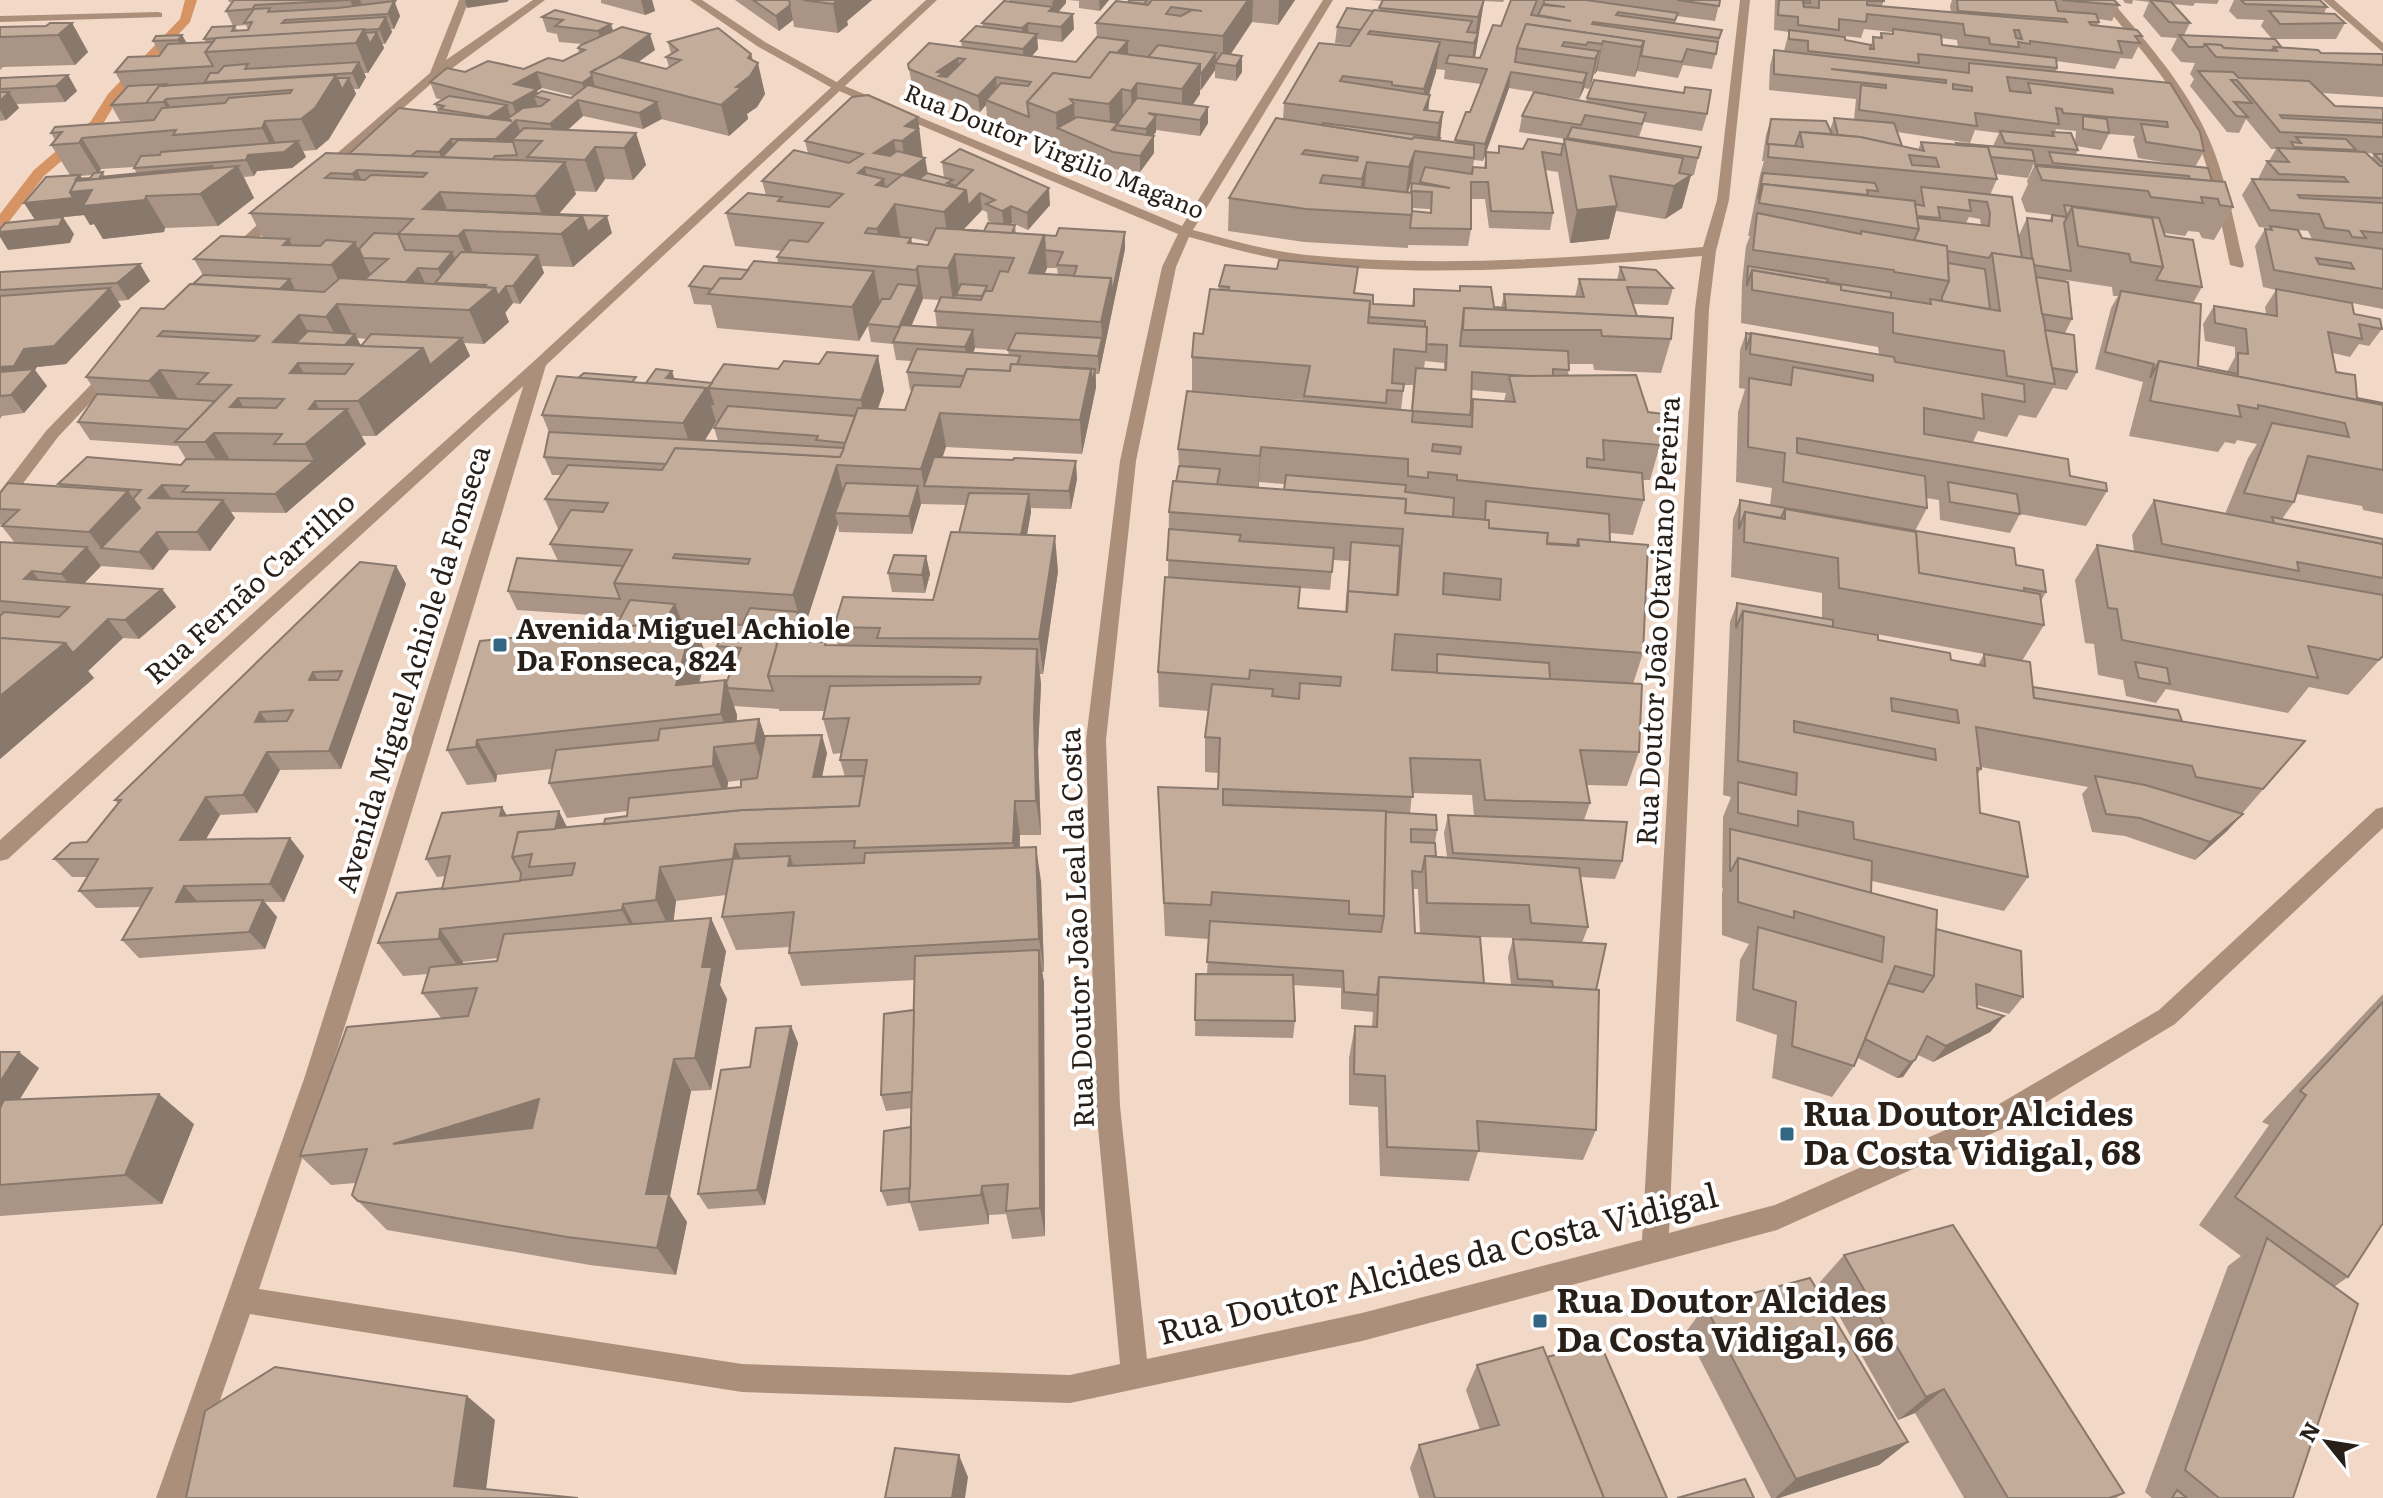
<svg xmlns="http://www.w3.org/2000/svg" width="2383" height="1498" font-family="Literata,serif">
<style>
.lines{fill:none;stroke-linecap:round;stroke-linejoin:round}
.stream{fill:#d69464;fill-rule:evenodd}
.service{fill:#ac8f7b;fill-rule:evenodd}
.minor{fill:#ac8f7b;fill-rule:evenodd}
.tertiary{fill:#ac8f7b;fill-rule:evenodd}
.wall{fill:#a99485;fill-rule:evenodd}
.shaded-wall{fill:#89786c}
.building{fill:#c4ac9b;stroke:#89786c;stroke-width:2;fill-rule:evenodd}
.poi-dot{fill:#336683;stroke:#fff;stroke-width:3}
.labels{text-anchor:middle;stroke-width:8;stroke-linejoin:round;paint-order:stroke}
.far-street-label{font-size:24px;fill:#281f18;stroke:#fff}
.street-label{font-size:28px;fill:#281f18;stroke:#fff}
.poi-label{font-size:28px;font-weight:bold;fill:#281f18;stroke:#fff;text-anchor:start}
.near-poi-label{font-size:34px;font-weight:bold;fill:#281f18;stroke:#fff;text-anchor:start}
.near-street-label{font-size:34px;fill:#281f18;stroke:#fff}
</style>
<rect width="100%" height="100%" fill="#f2d8c7"/>
<g class="lines">
<polygon class="stream" points="185,0 197,0 190,22 118,99 101,127 44,176 5,227 0,228 0,214 34,170 91,121 108,94 180,19"/>
<polygon class="service" points="158,12 162,13 162,17 0,22 0,16"/>
<g class="minor">
<polygon points="459,0 469,0 446,60 533,0 545,0 432,83 328,174 320,174 320,168 430,73"/>
<path d="M690 0H702L765 42 840 84 1182 226 1323 0H1333L1193 230C1230 240 1268 251 1306 255 1438 268 1572 258 1703 247L1717 200 1740 0H1750L1729 200 1716 251 1709 309 1669 1233 1775 1205 1984 1113 2159 1010 2376 809 2383 807V828L2175 1024 2002 1129 1777 1230 1362 1341 1070 1403 742 1392 250 1314 186 1498H156L305 1076 530 365 538 360 546 365C454 674 362 983 259 1289L742 1364 1070 1375 1120 1364 1096 1106 1086 740 1120 461 1162 267 1178 234 832 88 757 46ZM1189 237C1227 247 1264 258 1303 263 1428 279 1576 266 1702 256L1695 309 1642 1240 1362 1313 1147 1359 1120 1106 1106 740 1136 461 1176 267Z"/>
<path d="M2101 0H2111C2144 39 2179 78 2202 124 2224 167 2233 218 2244 265L2242 268 2230 265C2219 212 2209 156 2182 108 2160 68 2128 36 2101 0Z"/>
<polygon points="2323,0 2334,0 2383,43 2383,52"/>
<polygon points="275,209 287,212 237,258 227,258 227,252"/>
<polygon points="112,366 117,368 117,374 58,437 6,506 0,507 0,491 46,431 107,368"/>
</g>
<polygon class="tertiary" points="926,0 937,0 543,368 8,859 0,861 0,840 533,362"/>
</g>
<g class="wall">
<path d="M228 0H397L395 3 400 16 394 29H391L392 32 385 44H382L384 48 368 73H364L366 77 359 89H354L356 94 329 139 316 150 303 151 306 157 292 168 257 171 254 176 244 177 254 198 218 226 165 228 164 232 103 239 94 224 90 225 84 215 35 220 70 175 51 145 55 140 51 133 154 120 120 121 111 105 126 88H124L115 72 159 56 160 54 153 41 182 35 187 43 206 42 204 39 233 26 226 11 232 2H229ZM246 25 248 30H237L235 26ZM134 167V168L137 174 105 177 103 172 99 173 101 169ZM92 175 90 178 82 179 80 176Z"/>
<polygon points="601,0 652,0 655,11 645,15 601,3"/>
<polygon points="735,0 872,0 847,21 848,25 838,33 794,27 793,20 779,31"/>
<polygon points="1009,0 1066,0 1066,3 1058,12 1074,29 1062,42 1037,39 1038,49 1031,57 1076,62 1097,37 1096,23 1130,0 1295,0 1278,25 1252,22 1230,55 1242,72 1236,81 1215,78 1215,70 1201,90 1200,90 1200,94 1192,105 1208,107 1208,123 1200,136 1156,130 1153,136 1154,136 1154,153 1140,172 1114,169 987,116 986,105 980,112 912,85 908,64 962,48 961,41 983,27 982,23 1009,2"/>
<polygon points="1069,0 1109,0 1100,11 1079,8 1079,1"/>
<path d="M1370 0H1504L1503 2 1484 1 1475 58H1480L1501 26 1511 0H1720L1715 21 1677 16 1675 24 1722 30 1712 69 1683 65 1678 78 1637 71 1635 77 1597 71 1595 74H1594L1589 89 1584 88 1579 99 1509 88 1483 161 1474 160 1473 167 1484 168 1486 152 1498 153 1499 146 1523 149 1563 144 1564 139H1566L1519 132 1522 116 1586 102 1587 98 1707 114 1702 131 1644 122 1639 137 1698 158 1694 175 1679 173 1691 175 1682 208 1665 219 1616 211 1609 239 1570 243 1558 172 1545 170 1553 213 1550 230 1489 228 1485 199H1471V229L1468 246 1408 245V248L1304 242 1228 231 1229 198 1283 119 1284 103 1350 46 1351 45 1335 43 1337 27 1374 11 1379 10 1382 1ZM1436 69 1445 70 1444 79 1481 84 1470 112 1455 143 1440 140 1443 112 1428 111 1429 95ZM1411 183 1420 184 1412 183 1411 193H1408ZM1412 208 1430 209V213L1412 211Z"/>
<path d="M1775 0H1884L1882 6 1951 12 1950 6 1952 0H2114L2119 5 2112 21 2098 19 2099 22 2098 26 2142 36 2139 42 2140 43 2132 59 2120 58 2115 69 2056 61 2057 68 2056 72 2170 83 2204 151 2195 167 2212 181 2233 207 2214 240 2202 238 2199 232 2188 231 2185 236 2164 233 2202 287 2193 303 2198 366 2227 372 2235 357V347L2205 341 2203 324 2214 306 2266 314 2265 307 2276 290 2263 287 2255 246 2265 229 2268 230 2269 228 2259 227 2242 195 2252 179H2258L2267 161H2269L2276 149H2271L2246 119 2239 133 2227 132 2190 86 2194 79 2190 74 2195 63 2181 62 2171 50 2177 38 2161 37 2143 16 2149 2 2133 0 2132 4 2125 3 2123 0H2219L2217 4 2195 3 2193 6 2173 4 2190 23 2184 35 2321 53 2383 54V97L2322 93 2335 106 2383 108V154L2366 153 2372 158 2374 154H2383V309L2352 303 2354 314 2382 329 2369 346 2359 344 2350 357 2333 353 2336 372 2357 398 2383 403V514L2363 510 2362 506 2297 494 2294 502 2282 519 2383 539V656L2348 695 2309 687 2288 713 2166 689 2156 703 2126 696 2123 680 2098 675 2094 644 2085 643 2075 580 2097 545 2134 551 2132 535 2154 500 2225 514 2248 458 2257 444 2237 440 2235 444 2225 442 2218 452 2129 436 2143 382 2095 369 2111 308 2118 296H2113L2112 287 2066 280 2072 319 2065 333 2077 372 2067 390 2053 388 2036 418 2019 415 2007 437 1978 431 1973 442 2070 476 2107 491 2086 526 2020 514 2010 533 1940 520 1939 500 1926 498 1927 508 1915 531 2016 565 2046 592 2041 601 2044 625 2022 661 2033 687 2182 721 2305 741 2227 831 2195 860 2125 836 2092 832 2082 794 2088 787 1981 767V769L1977 775 1980 813 2028 877 2004 911 1872 881 1871 893 1936 929 2023 997 2009 1014 1977 1005V1008L2004 1016 1990 1032 1933 1062 1918 1055 1903 1077 1897 1078 1858 1058 1854 1066 1832 1097 1772 1078 1777 1035 1736 1021 1740 960 1749 944 1722 935V892L1723 889 1722 888 1723 817 1731 797 1723 795 1730 622 1737 603 1822 618V593L1731 577 1733 519 1740 500 1770 506 1772 488 1736 482 1738 412 1745 389 1739 388 1740 350 1746 333 1879 355 1878 347 1741 323 1742 283 1746 246 1750 236H1748L1760 175 1764 161H1762L1766 135 1771 119 1830 130 1834 118 1854 120 1856 99 1769 90 1770 66 1774 50 1784 51 1789 32 1774 30ZM1864 29 1892 32V34L1881 33 1879 38 1873 37 1871 46 1845 40 1837 36V35L1861 38ZM1941 38 1957 40 1958 47 1942 45ZM2056 129 2076 131 2075 143 2055 132ZM1975 130 1999 133 1993 146 1921 142 1918 150 1902 146 1897 132 1970 143ZM2109 134 2135 136 2133 140 2138 158 2180 165 2076 154 2078 150 2076 146 2101 150ZM2034 163 2044 164 2043 165 2035 164 2027 181 2028 184 2021 199 2026 212 2059 216 2052 215 2049 221 2027 218 2019 235 1990 195 1997 179 1996 174 2028 178ZM1969 217 1980 219 1981 225 1966 223ZM2299 230 2308 231 2312 239 2302 238ZM1833 626 2022 661 1984 654 1978 665 1951 660 1878 640Z"/>
<polygon points="2234,0 2320,0 2327,7 2324,13 2345,23 2336,39 2272,39 2261,26 2264,20 2237,19 2229,11"/>
<path d="M555 10 613 31 655 50 638 62 666 69 669 67 666 57 671 54 668 42 751 54 765 94 757 107 747 114 748 119 729 136 661 119 643 129 583 116 568 130 636 133 646 165 633 180 605 179 596 192 574 191 576 194 558 214 612 233 573 267 541 266 544 273 520 304 513 303 505 313 509 322 484 344 464 343 470 356 376 436H361L366 444 286 513 231 512 235 518 210 551 169 550 153 570 101 566 84 583 162 589 176 607 139 639 123 638 88 671 94 678 0 759V542L15 543 0 524V493L60 486 58 484 181 465 186 459 178 446 90 440 78 422 97 394 86 377 203 275 194 259 263 238 250 213 349 154 438 112 435 104 442 100 436 98 430 82 465 72 524 69 563 61 579 53 578 48 582 44 559 42 557 34 547 32 542 17ZM542 88 574 96 571 98 538 94 537 91ZM357 338 367 339 361 346Z"/>
<polygon points="72,23 88,52 75,65 3,67 0,70 0,27 46,26"/>
<polygon points="68,75 77,91 65,102 17,104 19,108 6,120 0,121 0,78"/>
<path d="M852 97 922 148 921 149 922 157 925 158 928 174 944 178 942 162 960 149 1050 205 1028 230 1012 223 1010 224 1015 225 1016 233 1125 249 1099 374H1096V387L1082 454 946 447 942 457 1077 479 1071 509 1031 508V512L1027 535 1058 571 1043 674H1040L1041 684 1038 751 1041 835H1020V847L1041 881 1044 972H1042L1044 983 1045 1236 1012 1239 1006 1214 989 1215V1224L919 1231 910 1203 887 1206 881 1191 911 1127 912 1108 886 1111 881 1095 914 1010V980L801 986 789 953 790 947 736 950 722 917 726 895 676 901 673 921 726 951 720 985 727 999 711 1090 691 1091 670 1196 687 1222 676 1275 590 1265 387 1230 358 1201 356 1183 331 1185 300 1156 442 1019 422 993 428 974 403 976 378 943 442 889 445 876 437 877 426 859 502 807 507 816 568 827 604 824 627 816 628 811 567 818 549 783 552 769 497 775 496 782 467 785 447 750 615 628 621 617 517 610 508 591 558 561 550 544 559 531 545 499 561 475H552L544 457 549 432 542 415 638 383H646L672 371 674 379 712 383 778 369 878 356 884 391 878 409 905 410 913 390H910L907 372 911 361 896 360 893 344 871 342 868 326 859 341 717 328 711 305 694 304 689 286 778 263 777 257 782 251 735 246 726 213 766 195 762 181 808 153 805 141ZM982 210 987 212 988 221 994 223 984 231 963 230ZM911 238 922 240 929 242 928 245 912 244ZM1047 268H1057L1058 275 1044 274ZM923 299 939 300 935 311 937 328 911 326ZM975 348 1008 350 1009 356 973 353ZM716 422H718L714 428 718 441 705 440ZM921 504 966 505 959 533 933 600 834 627 838 645H827L800 641 838 524 839 532 912 534ZM694 623 727 625 717 646 723 664 734 665 726 683 725 680 699 683 706 655ZM734 706 779 709V711H824L823 719 833 754 842 753 840 760 845 777H822L827 753 765 736 759 719 737 721V715ZM741 780V787L727 789 728 782ZM498 958 497 961 463 964V962Z"/>
<path d="M1620 267 1673 288 1668 305 1633 304 1637 316 1671 339 1661 373 1594 370 1593 364H1569L1568 376 1660 445 1650 480H1642L1644 500 1633 535 1610 533V542L1643 653 1633 684 1639 752 1627 786 1586 785 1590 803 1584 820 1622 861 1615 879 1581 877 1588 927 1582 943 1596 990V1130L1583 1160 1478 1152 1469 1181 1380 1176 1378 1107 1349 1105V1058L1355 1026 1372 1027 1373 1012 1341 1009V988L1293 985 1295 1021 1293 1038 1195 1036 1196 974H1207L1209 939 1165 936 1158 787 1218 789 1219 773 1205 772V737L1209 711 1159 707 1158 672 1168 577 1169 512 1179 466 1178 449 1304 400 1192 391V357L1203 334 1219 290V286L1355 293 1373 304 1412 306 1414 289 1494 307 1501 308 1504 294 1575 297 1579 279 1617 280ZM1425 361 1444 363V370L1424 368ZM1404 385H1413L1411 411 1401 410ZM1471 390 1506 393 1504 401 1473 399 1471 408ZM1259 482 1284 484V490L1259 488ZM1453 516 1482 519V520L1453 517ZM1333 560 1349 561 1345 612 1298 608 1300 588 1330 590ZM1412 793 1472 795 1474 816 1448 815 1444 833 1447 857 1436 856 1435 843 1437 830 1410 814ZM1413 889H1418L1420 934 1415 933ZM1479 937 1519 938V940L1513 939 1508 957 1511 985 1484 983Z"/>
<polygon points="0,272 150,281 128,300 118,301 121,306 66,364 37,367 35,370 47,386 24,413 2,416 0,419"/>
<polygon points="926,556 930,574 925,593 892,592 888,573"/>
<polygon points="396,566 406,584 341,769 280,770 257,813 220,815 206,839 290,838 304,856 284,902 265,902 277,917 265,949 139,958 122,940 141,907 96,908 79,891 87,877 72,877 54,859 87,842 118,804 115,800"/>
<polygon points="2383,994 2383,1223 2348,1277 2334,1287 2293,1498 2152,1498 2145,1492 2228,1266 2241,1256 2199,1225 2269,1125 2262,1122"/>
<polygon points="791,1026 798,1043 765,1205 708,1209 698,1194 750,1067"/>
<polygon points="0,1052 39,1068 20,1099 194,1124 162,1204 0,1216"/>
<polygon points="1844,1255 2124,1493 2116,1498 1964,1498 1915,1413 1898,1420 1820,1282"/>
<polygon points="1705,1306 1908,1442 1879,1465 1779,1498 1771,1498 1686,1332"/>
<polygon points="1547,1357 1667,1498 1419,1498 1410,1468 1419,1445 1480,1430 1466,1390 1477,1365"/>
</g>
<g class="shaded-wall">
<polygon points="350,0 360,0 362,5 356,15"/>
<polygon points="393,0 397,0 395,3 400,16 394,29 388,14"/>
<polygon points="465,0 509,0 507,2 467,8"/>
<polygon points="641,0 652,0 655,11 645,15"/>
<polygon points="838,0 872,0 847,21 848,25 838,33 833,4"/>
<polygon points="1054,0 1066,0 1066,3 1054,17 1049,11 1053,7 1052,2"/>
<polygon points="1099,0 1109,0 1100,11"/>
<polygon points="1248,0 1253,0 1252,22 1224,64 1223,64 1223,36"/>
<polygon points="1279,0 1295,0 1278,25"/>
<polygon points="1484,0 1474,63 1471,67 1478,17"/>
<polygon points="790,5 793,20 779,31 776,16"/>
<polygon points="1073,14 1074,29 1062,42 1061,27"/>
<polygon points="386,17 392,32 385,44 379,29"/>
<polygon points="72,23 88,52 75,65 58,35"/>
<polygon points="1028,23 1029,38 1023,43 1022,28"/>
<polygon points="611,24 616,40 603,47 598,31"/>
<polygon points="364,29 370,44 377,32 384,48 368,73 356,43"/>
<polygon points="650,34 655,50 616,78 596,74"/>
<polygon points="1037,34 1038,49 1024,65 1023,49"/>
<polygon points="182,35 190,50 186,56 178,40"/>
<polygon points="1128,41 1128,57 1082,91"/>
<polygon points="1603,41 1597,71 1595,74 1602,44"/>
<polygon points="1644,41 1637,71 1635,77 1641,47"/>
<polygon points="1440,42 1436,72 1421,120 1424,89"/>
<polygon points="1599,51 1592,81 1589,89 1595,59"/>
<polygon points="1216,53 1215,70 1201,90 1201,74"/>
<polygon points="751,54 754,69 758,63 765,94 757,107 747,114 748,119 729,136 721,105 736,87 748,58"/>
<polygon points="1242,56 1242,72 1236,81 1236,66"/>
<polygon points="958,58 960,74 946,84 937,72"/>
<polygon points="359,62 366,77 359,89 352,73"/>
<polygon points="1200,64 1200,94 1184,118 1182,117 1182,89"/>
<polygon points="537,72 542,88 537,91 539,97 534,96 538,107 518,119 512,103 514,84"/>
<polygon points="1511,72 1509,88 1483,161 1485,144"/>
<polygon points="1587,73 1584,89 1579,99 1583,83"/>
<polygon points="68,75 77,91 65,102 56,86"/>
<polygon points="336,75 342,90 349,78 356,94 329,139 316,150 301,119"/>
<polygon points="592,76 597,92 587,99 582,83"/>
<polygon points="996,77 997,93 986,100 986,105 980,112 978,96"/>
<polygon points="1137,83 1138,114 1132,122 1131,91"/>
<polygon points="1122,89 1123,120 1116,125 1117,141 1111,136 1109,104"/>
<polygon points="9,92 19,108 6,120 0,110 0,101"/>
<polygon points="1430,95 1427,122 1424,110"/>
<polygon points="166,99 182,130 180,133 163,102"/>
<polygon points="578,100 583,116 556,140 550,124"/>
<polygon points="657,102 662,119 643,129 639,113"/>
<polygon points="1074,104 1076,135 1057,128 1058,145 1056,113"/>
<polygon points="507,105 512,121 507,119 508,124 494,133 488,117"/>
<polygon points="1208,107 1208,123 1200,136 1200,120"/>
<polygon points="1443,112 1438,154 1435,154 1439,123"/>
<polygon points="1156,116 1156,132 1146,145 1146,129"/>
<polygon points="918,117 923,160 925,158 930,190 902,175 906,172 902,141 905,126"/>
<polygon points="516,120 522,137 512,140 514,144 502,156 496,139"/>
<polygon points="265,121 280,152 298,141 306,157 292,168 257,171 254,176 246,160 248,155 274,153 262,128"/>
<polygon points="636,133 646,165 633,180 624,148"/>
<polygon points="1154,136 1154,153 1140,172 1140,156"/>
<polygon points="82,138 101,169 98,174 79,143"/>
<polygon points="451,139 458,156 445,168 439,152"/>
<polygon points="894,140 899,171 874,153"/>
<polygon points="595,147 605,179 596,192 585,160"/>
<polygon points="1415,151 1411,183 1405,200 1409,167"/>
<polygon points="565,162 576,194 547,228 535,196"/>
<polygon points="1367,162 1364,194 1358,212 1362,179"/>
<polygon points="212,166 220,179 238,166 254,198 218,226 200,194 146,196 165,228 164,232 103,239 94,224 90,225 84,215 35,220 24,203 70,192 80,175 89,190"/>
<polygon points="865,167 870,199 858,173"/>
<polygon points="357,170 372,202 367,206 352,174"/>
<polygon points="1691,175 1682,208 1665,219 1674,186"/>
<polygon points="884,179 889,211 876,185"/>
<polygon points="1049,188 1050,205 1028,230 1027,213"/>
<polygon points="966,190 980,193 982,210 949,245 944,212"/>
<polygon points="440,192 453,224 423,209"/>
<polygon points="895,204 900,236 883,262 877,229"/>
<polygon points="1011,206 1012,223 1004,228 1002,211"/>
<polygon points="1617,206 1609,239 1570,243 1577,210"/>
<polygon points="582,216 607,216 612,233 573,267 561,234"/>
<polygon points="63,217 74,234 70,243 8,250 0,237 0,232"/>
<polygon points="464,230 477,263 472,269 458,236"/>
<polygon points="1125,232 1125,249 1099,374 1098,356 1102,338 1101,322 1111,278"/>
<polygon points="1044,235 1047,268 1032,307 1029,273"/>
<polygon points="911,238 916,269 918,266 923,299 904,343 899,327 918,286 916,270 908,243"/>
<polygon points="289,239 302,264 283,245"/>
<polygon points="355,242 371,275 348,299 331,265"/>
<polygon points="452,252 460,269 444,283 438,269"/>
<polygon points="955,254 959,287 953,301 948,268"/>
<polygon points="538,255 544,273 520,304 513,286"/>
<polygon points="140,264 150,281 128,300 117,283"/>
<polygon points="418,268 426,285 397,293"/>
<polygon points="874,271 880,304 859,341 852,307"/>
<polygon points="290,279 299,297 265,304"/>
<polygon points="506,286 513,303 505,313 498,296"/>
<polygon points="110,288 121,306 66,364 37,367 35,370 47,386 24,413 11,395 0,385 0,367"/>
<polygon points="495,288 509,322 484,344 469,310"/>
<polygon points="337,304 353,336 355,334 364,352 342,348 326,317"/>
<polygon points="299,315 317,349 273,342"/>
<polygon points="973,330 975,348 968,365 965,347"/>
<polygon points="462,338 470,356 376,436 358,401 423,348"/>
<polygon points="878,356 884,391 858,462 864,416 861,400"/>
<polygon points="298,363 317,397 290,373"/>
<polygon points="1091,369 1095,369 1096,387 1082,454 1080,420"/>
<polygon points="160,370 182,405 171,415 149,381"/>
<polygon points="672,371 677,388 666,378"/>
<polygon points="706,388 716,422 694,458 683,423"/>
<polygon points="238,398 259,433 230,407"/>
<polygon points="315,401 328,425 347,409 366,444 286,513 275,494 314,461 305,444 309,409"/>
<polygon points="940,413 946,447 933,486 924,486 921,469"/>
<polygon points="214,433 235,468 227,477 205,442"/>
<polygon points="1261,447 1259,482 1258,491 1260,456"/>
<polygon points="1076,461 1077,479 1071,509 1069,491"/>
<polygon points="837,465 845,500 835,513 838,524 789,676 778,676 798,612 793,595"/>
<polygon points="162,485 174,503 149,498"/>
<polygon points="918,486 921,504 912,534 909,516"/>
<polygon points="128,491 152,526 101,548 89,532"/>
<polygon points="1029,494 1031,512 1023,556 1021,537"/>
<polygon points="223,500 235,518 210,551 197,532"/>
<polygon points="157,532 169,550 153,570 139,552"/>
<polygon points="1055,536 1058,571 1043,674 1039,639"/>
<polygon points="87,547 101,566 76,592 61,574"/>
<polygon points="926,556 930,574 925,593 922,575"/>
<polygon points="396,566 406,584 341,769 329,751"/>
<polygon points="32,571 47,590 24,579"/>
<polygon points="162,589 176,607 139,639 125,620"/>
<polygon points="675,604 682,622 658,635"/>
<polygon points="108,619 123,638 88,671 94,678 0,759 0,696 65,643"/>
<polygon points="693,620 706,655 691,717 676,685"/>
<polygon points="1037,649 1041,684 1038,751 1041,835 1036,801 1034,716"/>
<polygon points="313,672 325,691 309,680"/>
<polygon points="725,680 737,715 734,745 732,745 721,714"/>
<polygon points="260,712 273,730 255,722"/>
<polygon points="759,719 771,754 767,778 755,743"/>
<polygon points="822,735 827,753 818,795 813,777"/>
<polygon points="477,740 497,775 496,782 476,747"/>
<polygon points="714,747 728,782 726,801 713,766"/>
<polygon points="267,752 280,770 257,813 243,795"/>
<polygon points="206,797 220,815 195,858 180,840"/>
<polygon points="1015,801 1020,835 1018,877 1013,843"/>
<polygon points="502,807 512,825 500,816"/>
<polygon points="559,811 568,829 552,846"/>
<polygon points="2243,814 2227,831 2195,860 2210,842"/>
<polygon points="290,838 304,856 284,902 270,884"/>
<polygon points="735,844 748,878 733,859"/>
<polygon points="1036,847 1041,881 1044,972 1039,939"/>
<polygon points="790,856 802,890 788,866"/>
<polygon points="660,867 676,901 672,934 656,900"/>
<polygon points="184,886 200,904 176,902"/>
<polygon points="263,900 277,917 265,949 249,932"/>
<polygon points="623,904 640,937 639,943 622,910"/>
<polygon points="711,918 726,951 720,985 727,999 711,1090 695,1058 702,967"/>
<polygon points="440,929 463,962 462,972 439,939"/>
<polygon points="1039,950 1044,983 1045,1236 1040,1208"/>
<polygon points="2004,1016 1990,1032 1933,1062 1946,1046"/>
<polygon points="791,1026 798,1043 765,1205 757,1190"/>
<polygon points="19,1052 39,1068 3,1126 0,1124 0,1082"/>
<polygon points="674,1059 691,1091 670,1196 687,1222 676,1275 657,1248 646,1194"/>
<polygon points="1915,1060 1903,1077 1897,1078 1910,1062"/>
<polygon points="159,1094 194,1124 162,1204 125,1175"/>
<polygon points="539,1099 561,1129 393,1144"/>
<polygon points="982,1186 989,1215 989,1224 981,1195"/>
<polygon points="1944,1389 1915,1413 1898,1420 1926,1397"/>
<polygon points="467,1396 495,1420 485,1498 454,1486"/>
<polygon points="1908,1442 1879,1465 1779,1498 1775,1498 1796,1479"/>
<polygon points="959,1455 968,1477 965,1498 952,1498"/>
</g>
<g class="building">
<polygon points="234,0 350,0 255,5 252,9 226,11"/>
<polygon points="753,0 789,0 790,5 776,16"/>
<polygon points="803,0 838,0 833,4"/>
<polygon points="1130,0 1147,0 1144,4 1128,2"/>
<path d="M1152 0H1248L1223 36 1096 23 1116 1 1148 5ZM1171 7 1202 11 1192 10 1181 16 1166 14Z"/>
<polygon points="1383,0 1484,0 1478,17 1379,8"/>
<polygon points="1511,0 1537,0 1531,15 1571,21 1538,15 1543,5 1565,7 1544,4 1544,0 1586,0 1678,13 1675,20 1618,12 1616,15 1722,30 1719,38 1593,22 1592,24 1718,42 1716,54 1687,49 1682,62 1641,56 1644,41 1526,24 1517,48 1515,62 1587,73 1583,83 1511,72 1485,144 1455,140 1466,112 1470,112 1487,69 1446,63 1449,55 1480,58 1493,25 1501,26"/>
<polygon points="1677,0 1720,0 1719,6"/>
<path d="M1779 0H1810V3L1803 2 1804 7 1819 8V0H1884V1H1867V5L2067 22 2065 19 1958 11 1957 0H2055L2058 11 2096 14 2099 22H2089L2091 25 2137 30 2142 36H2135L2140 43 2118 41 2122 53 2030 41V44L2018 42 2019 47 1990 44 1989 38 1965 35 1963 24 1867 14 1866 22 1839 19V30L1798 25V17L1778 15ZM2014 30H2019L2022 39 2016 38Z"/>
<polygon points="2062,0 2114,0 2119,5"/>
<polygon points="2150,0 2171,2 2190,23 2169,22"/>
<polygon points="2241,0 2320,0 2327,7 2245,4"/>
<polygon points="394,1 388,14 285,20 282,23 386,17 379,29 204,39 212,27 235,26 232,31 248,30 252,22 244,23 254,9 270,8 268,12 338,8"/>
<polygon points="1004,1 1053,7 1049,11 1073,14 1061,27 1028,23 1022,28 982,23"/>
<polygon points="1347,8 1374,11 1361,30 1337,27"/>
<polygon points="555,10 611,24 598,31 555,26 563,20 542,17"/>
<polygon points="1374,10 1472,21 1467,32 1478,33 1474,43 1370,31 1368,34 1440,42 1424,89 1392,85 1392,82 1343,76 1340,81 1430,95 1424,110 1443,112 1439,123 1284,103 1319,43 1350,46"/>
<polygon points="2269,11 2335,14 2345,23 2280,24"/>
<polygon points="50,23 72,23 58,35 0,37 0,27 46,26"/>
<polygon points="1526,24 1644,41 1641,47 1603,41 1602,44 1588,42 1586,45 1564,42 1562,46 1599,51 1595,59 1517,48"/>
<polygon points="976,26 1037,34 1023,49 961,41"/>
<polygon points="622,27 650,34 616,59 591,72 592,76 582,83 537,72 514,84 537,89 512,103 430,82 447,68 465,72 488,61 524,69 548,58 563,61 585,50 578,48 581,45"/>
<polygon points="718,28 751,54 748,58 758,63 750,76 736,87 741,88 721,105 591,72 619,57 666,69 681,60 666,57 678,50 668,42"/>
<polygon points="364,29 356,43 205,52 216,38"/>
<polygon points="1893,29 1941,35 1942,45 2056,58 2057,68 1918,54 1919,63 1808,51 1808,41 1789,39 1789,30 1845,37 1845,40 1871,45 1870,49 1874,49 1873,37 1882,38 1881,33 1893,34"/>
<polygon points="377,32 370,44 365,33"/>
<polygon points="182,35 178,40 153,41 156,36"/>
<polygon points="2179,35 2275,39 2282,48 2274,47 2272,50 2269,51 2248,50 2224,48 2221,45 2205,44 2203,47 2189,47"/>
<path d="M1097 37 1128 41 1117 53 1110 52 1090 78 1053 73 1027 102 1029 117 986 100 1001 83 1028 86 1031 82 996 77 978 96 909 69 908 64 929 43 1076 62ZM958 58 965 59 947 77 939 76 943 73 937 72Z"/>
<polygon points="213,42 205,52 213,66 115,72 128,57 159,56 168,44"/>
<polygon points="2205,44 2221,45 2224,48 2277,51 2274,47 2318,50 2321,53 2383,54 2383,65 2216,57"/>
<polygon points="1158,45 1216,53 1201,74 1200,74 1200,64 1148,57"/>
<path d="M1774 50 1969 73V63L2170 83 2200 132 2204 151 2146 142 2141 124 2168 127 2167 122 2063 113 2062 109 2056 108 2059 124 1975 113 1977 126 1859 110 1861 85 1886 88V85L1774 74ZM1831 69 1946 80V83ZM2007 77 2112 89 2113 93 2028 83 2031 93 2010 91ZM1953 84 1972 87V91L1953 89Z"/>
<polygon points="1110,52 1200,64 1182,89 1137,83 1131,91 1122,89 1109,104 1070,99 1074,104 1056,113 1027,102 1053,73 1090,78"/>
<polygon points="1222,53 1242,56 1236,66 1215,63"/>
<polygon points="359,62 352,73 205,82 210,73 218,73 224,66 248,64 245,69"/>
<polygon points="2198,71 2233,72 2239,78 2309,81 2335,106 2383,108 2383,120 2280,115 2282,118 2383,123 2383,137 2280,132 2237,80 2231,80 2252,103 2234,102 2248,117 2236,116"/>
<polygon points="68,75 56,86 0,89 0,78"/>
<polygon points="336,75 315,108 301,119 265,121 262,128 173,135 176,130 82,138 79,143 51,145 62,132 51,133 55,127 154,120 162,108 225,103 229,98 290,93 292,90 166,99 163,102 145,103 159,86"/>
<polygon points="337,78 349,78 342,90"/>
<polygon points="1594,80 1684,93 1685,87 1711,90 1707,114 1587,98"/>
<polygon points="167,84 166,86 159,86 146,103 111,105 128,86"/>
<polygon points="588,85 657,102 639,113 578,100 550,124 516,120 496,139 451,139 439,152 417,151 411,156 349,154 399,108 512,121 507,119 523,108 541,106 549,100 534,96 542,91 571,98"/>
<polygon points="0,92 9,92 0,101"/>
<polygon points="1534,92 1646,113 1642,124 1585,115 1581,125 1522,116"/>
<polygon points="868,95 918,117 905,126 918,129 902,141 894,140 874,153 890,156 897,151 925,158 902,175 865,167 858,173 884,179 876,185 887,187 902,175 966,190 944,212 895,204 877,229 868,228 865,233 911,238 908,243 928,245 936,228 1044,235 1029,273 1111,278 1101,322 935,311 941,297 981,300 985,291 992,291 1000,271 1008,272 1014,258 955,254 948,268 918,266 916,270 777,257 790,240 808,242 823,223 726,213 748,193 782,197 778,201 829,207 843,194 762,181 794,150 849,163 863,154 805,141 852,97"/>
<polygon points="449,96 507,105 488,117 440,109 444,106 435,104"/>
<polygon points="1137,98 1208,107 1200,120 1148,113 1156,116 1146,129 1116,125"/>
<polygon points="2083,116 2107,119 2109,133 2083,129"/>
<polygon points="1077,117 1118,123 1112,130 1154,136 1140,156 1113,152 1057,128"/>
<path d="M1276 118 1412 139 1414 137 1474 145V158L1415 151 1409 167 1367 162 1362 179 1323 175 1320 183 1412 193V215L1306 209 1229 198ZM1305 150 1358 157 1357 161 1302 154Z"/>
<polygon points="1834,118 1894,123 1902,146 1860,137 1838,135"/>
<polygon points="1771,119 1826,121 1832,134 1800,132 1795,146 1767,144"/>
<polygon points="1323,123 1440,138 1439,140 1414,137 1412,139 1322,125"/>
<polygon points="1572,127 1701,147 1698,158 1567,138"/>
<polygon points="524,128 636,133 624,148 595,147 585,160 527,157 542,141 512,140"/>
<polygon points="2000,131 2054,136 2052,132 2071,133 2078,150 2005,143"/>
<path d="M1800 132 1860 137 1924 151 1921 142 1988 147 1997 179 1768 157 1769 144 1803 147ZM1909 155 1936 158 1939 167 1912 165Z"/>
<polygon points="2296,137 2346,139 2356,150 2294,147 2291,142 2301,143"/>
<polygon points="1528,139 1563,144 1561,155 1542,152 1553,213 1491,211 1488,182 1471,182 1471,229 1410,228 1412,211 1431,213 1432,192 1411,191 1412,183 1450,188 1420,182 1425,167 1472,174 1473,167 1486,168 1486,152 1499,153 1499,146 1523,149"/>
<polygon points="1564,139 1683,158 1679,173 1691,175 1674,186 1610,176 1617,206 1577,210"/>
<polygon points="458,140 513,142 517,155 495,156 493,159 442,157"/>
<polygon points="298,141 284,152 248,155 246,160 134,168 141,156 160,155 161,152"/>
<polygon points="1956,143 2032,150 2035,161 1991,157 1988,147 1957,145"/>
<polygon points="2277,148 2365,152 2380,166 2383,166 2383,198 2298,195 2300,198 2383,203 2383,233 2361,231 2366,238 2352,237 2349,231 2325,228 2319,214 2270,210 2252,179 2348,182 2344,177 2279,174 2267,161 2289,162"/>
<polygon points="960,149 1049,188 1027,213 1011,206 1002,211 986,204 995,200 980,193 968,206 966,190 919,179 927,173 953,180 947,183 956,186 973,170 942,162"/>
<polygon points="2049,152 2208,168 2212,181 2190,179 2189,176 2053,163"/>
<path d="M326 153 565 162 535 196 440 192 423 209 582 216 561 234 464 230 458 236 398 234 413 219 250 213ZM357 170 427 173 423 177 371 175 365 180 325 178 331 173 352 174Z"/>
<polygon points="2374,154 2383,154 2383,163"/>
<polygon points="2035,164 2125,174 2036,167"/>
<polygon points="212,166 211,168 76,181 70,192 73,198 24,203 46,177 80,175 76,179 90,178 94,173 103,172 100,177"/>
<polygon points="238,166 200,194 146,196 145,200 83,206 92,190 70,192 76,181"/>
<polygon points="2036,166 2225,182 2233,207 2220,205 2218,199 2201,197 2203,203 2151,197 2148,191 2042,180"/>
<polygon points="1763,173 1875,183 1878,191 1867,190 1868,195 1763,184 1758,199"/>
<polygon points="1763,184 1915,201 1919,229 1759,203"/>
<polygon points="1921,187 2012,197 2022,258 1992,253 1989,258 1947,251 1947,246 1914,240 1919,229 1917,218 1989,226 1990,213 1987,202 1969,200 1971,211 1938,207 1940,218 1917,216 1915,204 1924,206"/>
<polygon points="2064,205 2159,218 2165,236 2193,240 2202,287 2156,280 2163,267 2152,218 2072,207 2064,223 2071,271 2033,265 2027,218 2052,221 2052,215 2067,217"/>
<polygon points="2072,207 2152,218 2163,267 2131,262 2129,254 2078,246"/>
<polygon points="444,210 607,216 588,232 582,216"/>
<polygon points="1757,213 1861,234 1861,231 1947,246 1949,281 1894,272 1894,270 1753,250"/>
<polygon points="63,217 59,226 0,232 0,229 5,223"/>
<polygon points="988,223 1015,225 1012,233 964,230 984,231"/>
<path d="M2270 226 2298 230 2302 238 2383 249V289L2274 270 2265 229 2272 230ZM2316 258 2351 263 2354 269 2319 264Z"/>
<polygon points="1059,228 1125,232 1112,294 1111,278 1074,276 1077,266 1057,265 1063,252 1045,250 1044,235 1056,236"/>
<polygon points="374,233 398,234 405,250 452,252 438,269 418,268 406,282 364,280 388,259 363,258 359,249"/>
<polygon points="221,236 289,239 283,245 320,246 326,240 355,242 331,265 194,259"/>
<polygon points="461,252 538,255 513,286 506,286 498,296 495,288 484,287 486,285 435,283"/>
<polygon points="1992,253 2033,259 2055,384 2007,376 2004,351 1893,333 1893,313 1752,290 1752,270 1841,285 1841,290 1931,304 1930,299 2000,311"/>
<polygon points="1279,260 1358,267 1354,293 1373,295 1373,304 1414,306 1414,289 1460,291 1460,286 1491,287 1494,307 1506,308 1504,294 1584,297 1579,279 1625,280 1620,267 1656,270 1673,288 1627,287 1637,316 1669,318 1464,308 1460,346 1568,351 1569,370 1553,369 1553,376 1527,376 1472,372 1471,408 1470,415 1412,411 1416,368 1446,370 1447,345 1426,344 1427,327 1425,327 1425,321 1369,317 1370,301 1228,291 1229,287 1219,286 1225,265 1277,269"/>
<polygon points="754,261 874,271 852,307 708,294 720,278 741,279"/>
<polygon points="1948,263 1985,269 1990,309 1942,301 1942,297 1949,281"/>
<polygon points="140,264 117,283 0,290 0,272"/>
<polygon points="704,266 748,270 741,279 720,278 712,289 689,286"/>
<polygon points="1748,266 1828,279 1827,282 1891,292 1891,298 1841,290 1841,285 1752,270 1747,286"/>
<polygon points="203,275 290,279 280,289 193,284"/>
<polygon points="2036,277 2068,282 2072,319 2042,314"/>
<path d="M340 278 495 288 469 310 337 304 326 317 299 315 273 342 423 348 358 401H315L309 409H347L305 444H274L282 434 214 433 205 442H175L231 385 197 384 208 373 160 370 149 381 86 377 141 308 164 309 190 284 324 292ZM163 331 259 336 254 341 158 336ZM298 363 353 364 345 374 290 373ZM238 398 284 399 276 408 230 407Z"/>
<polygon points="898,284 918,286 899,327 867,324 882,299 890,299"/>
<polygon points="961,284 987,286 982,296 956,295"/>
<polygon points="110,288 54,346 24,349 14,366 0,367 0,296"/>
<polygon points="1210,289 1370,301 1368,323 1427,327 1426,352 1394,349 1392,383 1404,384 1403,391 1387,390 1386,403 1304,396 1310,366 1192,357 1194,333 1203,334"/>
<polygon points="2276,289 2352,303 2354,314 2380,319 2382,329 2359,324 2362,339 2328,332 2336,372 2355,375 2357,398 2383,403 2383,405 2159,361 2150,378 2154,364 2105,352 2121,291 2201,304 2198,366 2238,374 2238,353 2248,354 2246,329 2215,323 2214,306 2277,316"/>
<polygon points="1464,308 1673,318 1671,339 1602,336 1601,330 1463,330"/>
<polygon points="901,325 973,330 965,347 893,342"/>
<polygon points="2045,330 2074,335 2077,372 2052,368"/>
<polygon points="308,331 355,334 345,345 296,343"/>
<polygon points="1016,333 1102,338 1098,356 1008,350"/>
<polygon points="1746,333 1751,334 1746,350"/>
<polygon points="1751,333 1894,357 1895,362 2024,384 2025,402 1982,394 1984,419 1924,408 1924,434 2068,459 2070,476 2106,483 2107,491 1797,438 1797,453 1925,476 1927,508 1783,482 1785,453 1748,447 1749,378 1791,385 1793,367 1873,381 1873,375 1750,354"/>
<polygon points="371,334 462,338 430,365 423,348 361,346"/>
<polygon points="917,349 1020,356 1017,365 1011,364 1010,371 967,369 964,376 907,372"/>
<polygon points="827,352 878,356 861,400 708,388 724,364 778,369 784,361 819,364"/>
<polygon points="2159,361 2383,405 2383,470 2308,456 2294,502 2244,493 2272,423 2349,437 2345,423 2258,405 2258,409 2238,405 2241,417 2150,401"/>
<path d="M1011 364 1091 369 1080 420 940 413 921 469 837 465 793 595 614 583 632 550 550 544 571 510 603 512 608 503 545 499 568 465 662 470 675 448 840 457 858 408 905 410 914 385 960 387 967 369 1010 371ZM675 554 750 559 748 564 673 558Z"/>
<polygon points="1054,367 1095,369 1092,386 1091,369"/>
<polygon points="34,369 11,395 0,396 0,372"/>
<polygon points="656,369 672,371 666,378 712,383 708,388 713,404 711,404 706,388 646,383"/>
<polygon points="584,373 636,377 632,382 578,378"/>
<path d="M1636 375 1648 412 1664 414 1660 445 1603 440 1604 460 1587 458V467L1642 473 1644 500 1457 480V475L1428 472V478L1408 476V459L1261 447 1260 456 1178 449 1187 391 1413 411 1412 422 1472 427 1473 399 1515 402 1509 376ZM1433 444 1461 447 1460 454 1432 451Z"/>
<polygon points="557,376 706,388 683,423 542,415"/>
<polygon points="97,394 215,401 188,429 78,422"/>
<polygon points="728,406 855,416 845,443 816,440 818,436 714,428"/>
<polygon points="549,432 844,448 840,457 675,448 666,464 544,457"/>
<polygon points="87,457 181,465 186,459 314,461 275,494 182,492 188,486 162,485 149,498 223,500 197,532 157,532 139,552 101,548 140,508 133,499 141,490 58,484"/>
<polygon points="934,457 1013,460 1014,458 1076,461 1069,491 924,486"/>
<polygon points="1179,466 1220,469 1217,485 1176,482"/>
<polygon points="1286,475 1406,485 1405,492 1454,498 1453,517 1405,513 1406,499 1284,490"/>
<path d="M1173 481 1406 499 1405 513 1489 520V528L1548 533 1547 544 1579 546 1578 539 1648 545 1643 653 1395 634 1392 670 1642 684 1639 752 1580 750 1590 803 1485 800 1480 760 1410 758 1413 797 1223 789V805L1386 811 1384 916 1349 914V901L1212 892 1211 905 1164 903 1158 787 1218 789 1220 738 1205 737 1212 684 1273 689 1272 696 1299 699 1300 683 1340 686 1341 677 1250 670 1249 679 1158 672 1165 577 1300 587 1298 608 1347 612 1348 591 1398 595 1403 529 1169 512ZM1444 573 1501 579 1500 600 1443 594Z"/>
<polygon points="1948,482 2017,494 2020,514 1950,502"/>
<polygon points="8,483 128,491 89,532 2,526 19,510 0,509 0,493"/>
<polygon points="846,483 918,486 909,516 835,513"/>
<polygon points="969,493 1029,494 1021,535 959,533"/>
<polygon points="1740,500 2014,548 2016,565 2043,570 2046,592 2024,588 2024,592 1919,573 1916,532 1785,509 1781,518 1745,512 1739,529"/>
<polygon points="2154,500 2383,544 2383,578 2297,562 2299,571 2162,544"/>
<polygon points="1486,501 1609,514 1610,542 1578,539 1577,545 1547,543 1548,533 1489,528 1489,520 1485,520"/>
<polygon points="1785,509 1916,532 1919,573 2040,594 2044,625 1839,588 1838,558 1744,542 1745,512 1785,519"/>
<polygon points="2272,517 2383,539 2383,544 2274,523"/>
<polygon points="1169,529 1241,535 1239,541 1334,548 1332,572 1167,560"/>
<polygon points="951,532 1055,536 1039,639 877,638 880,628 834,627 843,597 933,600"/>
<polygon points="0,542 87,547 61,574 32,571 24,579 162,589 125,620 108,619 73,653 65,643 0,638 0,616 4,612 59,617 69,607 0,601"/>
<polygon points="1351,542 1400,546 1397,595 1348,591 1347,608"/>
<polygon points="2097,545 2383,595 2383,656 2379,660 2308,646 2318,678 2122,640 2117,609 2108,608"/>
<polygon points="894,555 926,556 922,575 888,573"/>
<polygon points="517,558 623,566 614,583 620,599 508,591"/>
<path d="M360 562 396 566 329 751 267 752 243 795 206 797 180 840 290 838 270 884 184 886 176 902 263 900 249 932 122 940 152 888 79 891 98 859H54L71 843 87 842 121 800H115ZM342 671 338 680H309L313 672ZM293 710 287 721 255 722 260 712Z"/>
<polygon points="630,600 675,604 664,623 615,628"/>
<polygon points="1737,603 1833,620 1833,627 1743,611 1736,628"/>
<polygon points="750,608 798,612 789,641 778,641 768,676 773,691 728,688 726,683 741,648 717,646 727,624 742,625"/>
<path d="M1743 611 1878 635V640L1950 653 1951 660 1985 666 1984 654 2030 662 2034 698 2305 741 2263 789 2196 777 2192 766 1976 727 1981 769 1977 768 1980 813 2019 822 2028 877 1854 839 1853 822 1798 811V826L1738 813V782L1796 795 1797 773 1738 761ZM1891 698 1957 710 1959 723 1892 711ZM1794 721 1935 749 1936 760 1794 732Z"/>
<polygon points="693,620 676,685 725,680 721,714 477,740 476,747 447,750 480,641"/>
<polygon points="0,638 65,643 0,696"/>
<polygon points="778,641 826,642 825,645 1037,649 1034,716 1036,801 1015,801 1013,843 854,848 855,841 735,844 733,859 790,856 788,866 864,863 865,853 1036,847 1039,939 789,953 794,912 722,917 733,859 660,867 656,900 623,904 622,910 440,929 439,939 378,943 397,893 572,875 575,863 529,867 532,854 512,857 518,832 742,810 859,806 867,760 840,760 849,718 823,719 830,686 979,684 981,677 768,676"/>
<polygon points="1437,654 1549,663 1550,679 1437,673"/>
<polygon points="2135,662 2167,668 2170,684 2139,678"/>
<polygon points="2033,687 2178,710 2182,721 2034,698"/>
<polygon points="759,719 755,743 714,747 713,766 549,783 556,750 658,740 660,729"/>
<polygon points="822,735 813,777 864,776 859,806 742,810 604,824 605,819 627,816 629,798 741,787 741,780 757,778 765,736"/>
<polygon points="2095,776 2145,785 2243,814 2210,842 2140,818 2106,814"/>
<polygon points="502,807 500,816 559,811 555,829 518,832 512,857 521,873 520,881 442,889 450,856 426,859 442,813"/>
<polygon points="1386,812 1436,815 1437,830 1411,829 1411,842 1435,843 1436,856 1425,856 1422,872 1412,871 1415,933 1480,937 1484,983 1379,977 1377,995 1344,992 1343,971 1207,962 1210,921 1381,932 1384,916"/>
<polygon points="1448,815 1627,822 1622,861 1453,853"/>
<polygon points="1730,829 1872,861 1871,893 1738,858 1731,871 1730,871"/>
<polygon points="1425,856 1579,868 1588,927 1531,923 1529,905 1427,903"/>
<polygon points="1738,858 1937,910 1934,976 1895,966 1854,1066 1792,1046 1796,1002 1753,989 1758,927 1882,962 1884,937 1794,911 1794,918 1738,902"/>
<path d="M711 918 702 967H712L695 1058 674 1059 646 1194H669L657 1248 567 1237 358 1201 352 1195 367 1149 300 1156 347 1027 468 1016 477 988 422 993 430 967 497 961 504 934ZM539 1099 532 1128 393 1144Z"/>
<polygon points="1936,929 2021,951 2023,997 1976,984 1977,1008 2004,1016 1946,1046 1927,1036 1915,1060 1910,1062 1865,1039 1888,983 1923,992 1934,976"/>
<polygon points="1513,939 1606,944 1596,990 1553,987 1552,981 1518,979"/>
<polygon points="1039,950 1040,1208 1006,1211 1008,1184 982,1186 981,1195 909,1202 915,956"/>
<polygon points="1196,974 1293,975 1295,1021 1195,1020"/>
<polygon points="1379,977 1599,990 1596,1130 1477,1121 1479,1151 1387,1147 1385,1076 1354,1074 1355,1026 1377,1027"/>
<polygon points="2383,1002 2383,1223 2348,1277 2235,1197 2306,1095 2300,1091"/>
<polygon points="914,1010 912,1092 881,1095 884,1014"/>
<polygon points="791,1026 757,1190 698,1194 721,1070 750,1067 756,1028"/>
<polygon points="0,1052 19,1052 0,1082"/>
<polygon points="159,1094 125,1175 0,1185 0,1108 4,1100"/>
<polygon points="911,1127 910,1188 881,1191 884,1131"/>
<polygon points="1953,1225 2124,1493 2109,1498 2008,1498 1944,1389 1926,1397 1844,1255"/>
<polygon points="2267,1238 2358,1304 2293,1498 2219,1498 2185,1470"/>
<polygon points="1810,1278 1908,1442 1796,1479 1705,1306"/>
<polygon points="1600,1343 1667,1498 1604,1498 1547,1357"/>
<polygon points="1543,1347 1604,1498 1435,1498 1419,1445 1499,1425 1477,1365"/>
<polygon points="275,1367 467,1396 454,1486 578,1498 186,1498 205,1411"/>
<polygon points="895,1448 959,1455 952,1498 885,1498"/>
<polygon points="1745,1479 1754,1498 1677,1498"/>
<polygon points="2177,1490 2187,1498 2172,1498"/>
</g>
<g class="poi-dot">
<rect x="492" y="637" width="16" height="16" rx="4"/>
<rect x="1779" y="1126" width="16" height="16" rx="4"/>
<rect x="1532" y="1313" width="16" height="16" rx="4"/>
</g>
<g class="labels">
<g class="far-street-label">
<text transform="translate(1054 152) rotate(22)" y="8">Rua Doutor Virgilio Magano</text>
</g>
<g class="street-label">
<text transform="translate(250 588) rotate(-42)" y="10">Rua Fernão Carrilho</text>
<text transform="translate(1658 621) rotate(-87)" y="10">Rua Doutor João Otaviano Pereira</text>
<text transform="translate(413 669) rotate(-73)" y="10">Avenida Miguel Achiole da Fonseca</text>
<text transform="translate(1077 928) rotate(-92)" y="10">Rua Doutor João Leal da Costa</text>
</g>
<g class="poi-label">
<text x="516" y="639">Avenida Miguel Achiole<tspan x="516" dy="32">Da Fonseca, 824</tspan></text>
</g>
<g class="near-poi-label">
<text x="1803" y="1126">Rua Doutor Alcides<tspan x="1803" dy="39">Da Costa Vidigal, 68</tspan></text>
<text x="1556" y="1313">Rua Doutor Alcides<tspan x="1556" dy="39">Da Costa Vidigal, 66</tspan></text>
</g>
<g class="near-street-label">
<text transform="translate(1438 1264) rotate(-14)" y="12">Rua Doutor Alcides da Costa Vidigal</text>
</g>
</g>
<g transform="translate(2327 1442) rotate(300)" stroke="#ffffff" stroke-width="6" paint-order="stroke">
<path d="M0-6L14 30L0 20L-14 30Z" fill="#281f18"/>
<text y="-12" font-size="22" font-weight="bold" text-anchor="middle" fill="#281f18">N</text>
</g>
</svg>
